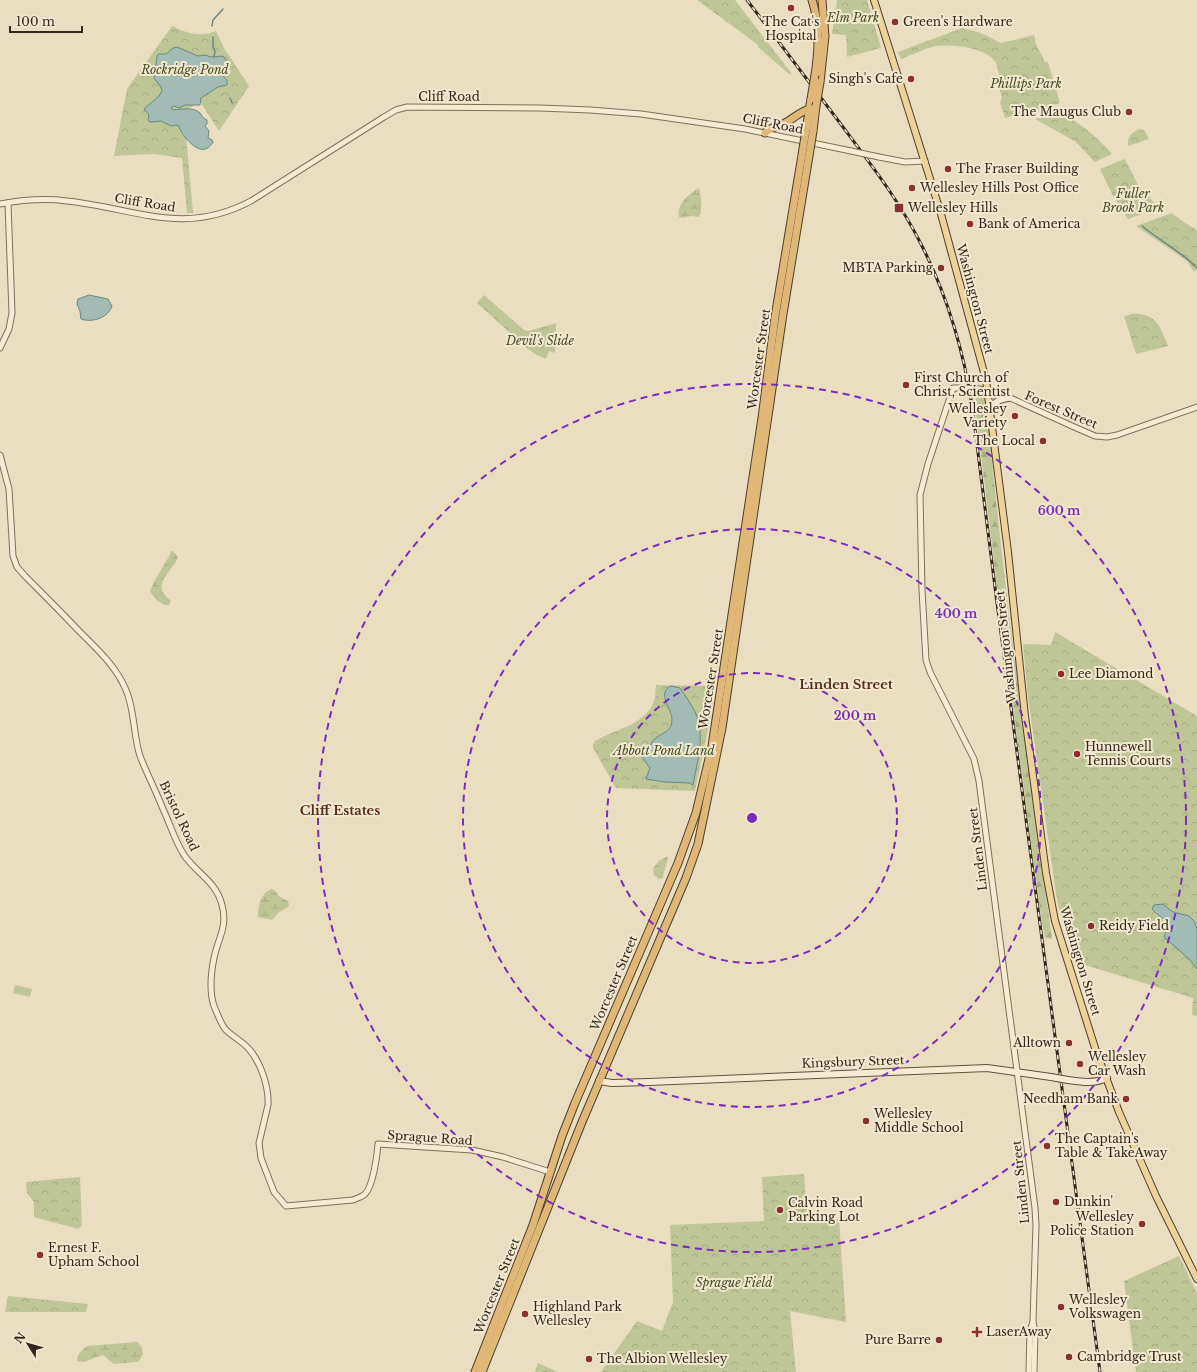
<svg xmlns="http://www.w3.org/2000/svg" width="1197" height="1372" font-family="'Libre Baskerville',serif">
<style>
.grass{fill:#bfc695}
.forest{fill:url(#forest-firs)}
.wetland{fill:url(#wetland-marsh)}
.park{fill:url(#park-crowns)}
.water{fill:#a2bcb5;stroke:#6b8882}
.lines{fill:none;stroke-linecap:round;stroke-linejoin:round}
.stream{stroke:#6b8882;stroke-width:1.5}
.tertiary-casing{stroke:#816f59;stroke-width:7}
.secondary-casing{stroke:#62503d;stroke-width:8}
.primary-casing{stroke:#4f3e2e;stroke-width:8}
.trunk-casing{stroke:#4f3e2e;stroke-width:9}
.tertiary{stroke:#f5ebd2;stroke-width:5}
.secondary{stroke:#f5ebd2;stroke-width:6}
.primary{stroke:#ebd399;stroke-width:6}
.trunk{stroke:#dfb878;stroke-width:7}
.rail-casing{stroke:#31271d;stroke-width:3}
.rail{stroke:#f2e8ce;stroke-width:1.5;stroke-dasharray:4.5;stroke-linecap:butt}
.tertiary-bridge-casing{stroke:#816f59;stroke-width:7;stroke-linecap:butt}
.secondary-bridge-casing{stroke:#62503d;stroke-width:8;stroke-linecap:butt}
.trunk-bridge-casing{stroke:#4f3e2e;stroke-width:9;stroke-linecap:butt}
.tertiary-bridge{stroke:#f5ebd2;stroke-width:5}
.secondary-bridge{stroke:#f5ebd2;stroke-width:6}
.trunk-bridge{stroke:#dfb878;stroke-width:7}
.ring{fill:none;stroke:#7b2cbf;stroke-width:2;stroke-dasharray:7 5}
.poi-dot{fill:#8b302e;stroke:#f2e8ce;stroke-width:1.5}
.labels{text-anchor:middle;stroke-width:4;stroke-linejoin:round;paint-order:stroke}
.park-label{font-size:12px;font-style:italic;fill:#424c25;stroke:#f2e8ce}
.poi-label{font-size:12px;fill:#31271d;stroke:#f2e8ce;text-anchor:start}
.street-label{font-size:12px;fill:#31271d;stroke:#f2e8ce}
.neighbourhood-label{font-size:13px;font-weight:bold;fill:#5a2d20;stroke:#f2e8ce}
.centre{fill:#7b2cbf;stroke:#f2e8ce;stroke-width:2}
.ring-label{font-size:12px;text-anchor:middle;font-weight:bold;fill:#7b2cbf;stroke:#f2e8ce;stroke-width:4;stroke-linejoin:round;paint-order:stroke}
</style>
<defs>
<pattern id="forest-firs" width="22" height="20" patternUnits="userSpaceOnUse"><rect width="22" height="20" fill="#bfc695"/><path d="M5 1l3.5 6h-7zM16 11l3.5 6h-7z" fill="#a5aa80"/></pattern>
<pattern id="wetland-marsh" width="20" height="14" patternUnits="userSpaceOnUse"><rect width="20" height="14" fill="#bfc695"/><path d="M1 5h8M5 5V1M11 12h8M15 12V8" fill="none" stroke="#a5aa80"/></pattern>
<pattern id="park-crowns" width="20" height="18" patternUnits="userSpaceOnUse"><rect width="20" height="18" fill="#bfc695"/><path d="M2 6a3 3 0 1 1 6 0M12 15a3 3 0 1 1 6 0" fill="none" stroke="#a5aa80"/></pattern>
</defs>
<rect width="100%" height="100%" fill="#e9dec0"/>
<polygon class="grass" points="15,985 32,989 30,997 13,993"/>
<path class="forest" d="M983 395 986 399C1002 579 1028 759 1052 939L1045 938 1042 924 998 595 975 404 976 398Z"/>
<g class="wetland">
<path d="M699 188C701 197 703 210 699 217L691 216 682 218 679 217C676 204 689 194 699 188Z"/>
<path d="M171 551H173L178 557C175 568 155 581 164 594 166 597 169 599 171 601L169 605C162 606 153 597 150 591L155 580 168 558Z"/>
<path d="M668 856C668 864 663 869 663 878L659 879 654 875 653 868 659 861Z"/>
<path d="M271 889 274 890 280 897 288 901 289 905 287 908 279 912 272 920 258 917C258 906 260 894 271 889Z"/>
<path d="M137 1342 141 1346 143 1354 139 1361 136 1362 114 1364 103 1355C95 1357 85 1364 77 1361 77 1354 82 1350 87 1346Z"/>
</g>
<g class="park">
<polygon points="697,0 735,0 792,74 789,74 758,47 758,45 753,41"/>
<polygon points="837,0 867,0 881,48 847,57 846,35 832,34"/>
<path d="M172 26C187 33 200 38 216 31L224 48 249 86 219 131 201 103 169 117 185 125 193 213H187L182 158 154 154 114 156 127 89Z"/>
<path d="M962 28 981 33 1001 43 1034 35 1036 44 1045 62H1048L1060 103 1005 118 1000 102 1002 97 996 79 999 74C998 71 997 66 996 63 987 47 948 43 932 47 922 50 911 55 901 59L898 52Z"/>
<path d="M1059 112C1080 122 1097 137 1112 154L1095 162 1076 142 1035 119Z"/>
<path d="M1140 129 1145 131 1149 139 1128 146C1127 137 1131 132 1140 129Z"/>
<polygon points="1125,159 1138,185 1155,204 1157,209 1128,219 1112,194 1100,169"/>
<polygon points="1172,213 1182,221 1197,230 1197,272 1196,269 1194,272 1187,261 1136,226"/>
<polygon points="484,295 524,330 529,331 556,323 555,353 549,351 546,359 537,355 528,349 477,303"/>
<path d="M1132 314C1156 312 1161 328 1168 346L1136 354 1124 316Z"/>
<polygon points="1055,632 1197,716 1197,1016 1192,1015 1193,998 1075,962 1060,914 1056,893 1028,697 1023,644 1051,645"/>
<path d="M656 685 715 686 710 720 695 791 616 788 593 748V744L595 741C615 729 650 724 655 697 656 693 655 689 656 685Z"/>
<polygon points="804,1174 807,1220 839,1219 846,1322 790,1311 796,1372 601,1372 637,1321 662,1331 673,1302 670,1225 764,1221 762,1177"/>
<polygon points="80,1177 82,1225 78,1229 34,1217 34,1202 27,1193 26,1182"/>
<polygon points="1179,1256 1197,1293 1197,1372 1136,1372 1124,1281"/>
<polygon points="8,1296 88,1304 86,1312 5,1312"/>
<polygon points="538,1363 558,1372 535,1372"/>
</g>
<g class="water">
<path d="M177 47 198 56 205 55 211 57 223 56 226 60 225 70 222 75 227 80V85L218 87 201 98 200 105H185L179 108 174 106 171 108 173 110C181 109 194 107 200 113 202 116 203 118 207 120V124L205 126 209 131 208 138 212 140 213 142C202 162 182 136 178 125L171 126 161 121 150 122 148 120 149 115 144 109 159 96 162 91 161 87 154 78 157 56 159 54H166L173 48Z"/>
<path d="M89 295 108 299 112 306C108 318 92 323 81 319L80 311 77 304 78 299Z"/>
<path d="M671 686 680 688C685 696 691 703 695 712 706 734 697 762 693 785L689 783 665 782 646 779 650 768 639 753C642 750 646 749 649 746 652 743 653 739 657 737 665 732 672 731 672 719 672 709 656 693 671 686Z"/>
<polygon points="1163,904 1173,912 1189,916 1194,921 1197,929 1197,969 1189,959 1164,937 1168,926 1168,922 1156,913 1152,909 1154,905"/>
</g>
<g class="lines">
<g class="stream">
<polyline points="212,26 213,20 223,9"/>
<polyline points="213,37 213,47 215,51 214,57"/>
<polyline points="230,98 232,103"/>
<path d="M1142 226C1160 241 1181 251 1197 268"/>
</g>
<defs>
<g id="tertiary">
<polyline points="879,157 905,162 925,161"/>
<path d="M0 204C22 200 44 198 67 201 135 208 183 237 251 201L384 117 396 110 407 107 540 108 590 110 641 114 745 129 851 151"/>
<polyline points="0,348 9,329 12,313 8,203"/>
<polyline points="963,388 953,388 928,464 920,495 922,590 926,660 930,672 974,759 979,781 1035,1208 1036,1225 1033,1322 1030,1331 1029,1372"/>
<polyline points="978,389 995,391 1072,426 1095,436 1107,437 1117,435 1197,407"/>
<path d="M0 455 9 489 13 556 17 567 25 576C43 594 61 612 79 631 97 649 116 666 126 690 135 711 133 734 140 756 147 774 156 791 163 809 170 824 175 841 184 855 197 874 216 881 222 905 228 927 218 938 214 958 211 973 209 991 214 1006 216 1011 222 1026 226 1030 233 1037 242 1041 249 1049 261 1063 269 1087 268 1105L259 1143 261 1158 274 1192 286 1206 353 1200C357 1198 362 1197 365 1194 373 1186 377 1157 378 1144L472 1150 503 1157 550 1172"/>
<polyline points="1033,1322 1035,1331 1034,1372"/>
</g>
<g id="secondary">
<path d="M990 411C994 403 998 399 1008 398"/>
<path d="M1068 1080C1082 1082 1093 1084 1107 1078"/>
<polyline points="599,1081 612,1083 649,1082 987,1068 1051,1077"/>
</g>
<polyline id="primary" points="874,0 941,214 986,380 1008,552 1025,716 1046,873 1055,921 1096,1051 1119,1112 1156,1196 1197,1279"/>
<g id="trunk">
<path d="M812 0C820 25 819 49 815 75"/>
<polyline points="820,82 825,36 822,0"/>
<polyline points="806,130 811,99"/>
<polyline points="813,131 816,106"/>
<path d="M765 133C770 127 777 127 783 124 792 120 799 112 809 109"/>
<polyline points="475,1372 533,1225 562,1136 575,1103 678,863 696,813 712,746 762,418 775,317 802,155"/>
<polyline points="482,1372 582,1122 686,878 698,844 722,728 783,314 809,156"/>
</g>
</defs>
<use href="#tertiary" class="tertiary-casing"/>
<use href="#secondary" class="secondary-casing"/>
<use href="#primary" class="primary-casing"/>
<use href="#trunk" class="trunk-casing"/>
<use href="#tertiary" class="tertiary"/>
<use href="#secondary" class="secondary"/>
<use href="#primary" class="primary"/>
<use href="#trunk" class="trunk"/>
<defs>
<path id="rail" d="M747 0C778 41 809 82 840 123 869 162 899 200 921 244 947 295 963 349 972 405L997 603 1100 1372"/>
</defs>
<use href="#rail" class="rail-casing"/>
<use href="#rail" class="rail"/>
<defs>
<g id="tertiary-bridge">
<polyline points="851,151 879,157"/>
<polyline points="963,388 978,389"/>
</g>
<polyline id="secondary-bridge" points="1051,1077 1068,1080"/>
<g id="trunk-bridge">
<polyline points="811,99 815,75"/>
<polyline points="816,106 820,82"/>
<polyline points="802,155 806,130"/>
<polyline points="809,156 813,131"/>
</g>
</defs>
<use href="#tertiary-bridge" class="tertiary-bridge-casing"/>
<use href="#secondary-bridge" class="secondary-bridge-casing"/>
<use href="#trunk-bridge" class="trunk-bridge-casing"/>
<use href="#tertiary-bridge" class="tertiary-bridge"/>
<use href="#secondary-bridge" class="secondary-bridge"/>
<use href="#trunk-bridge" class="trunk-bridge"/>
</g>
<g class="ring">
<circle cx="752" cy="818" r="145"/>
<circle cx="752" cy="818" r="289"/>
<circle cx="752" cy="818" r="434"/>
</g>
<g class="poi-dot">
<circle cx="791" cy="8" r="4"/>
<circle cx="895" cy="22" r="4"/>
<circle cx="911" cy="79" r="4"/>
<circle cx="1129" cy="112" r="4"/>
<circle cx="948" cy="169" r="4"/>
<circle cx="912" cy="188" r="4"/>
<rect x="894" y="203" width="10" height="10" rx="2"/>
<circle cx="970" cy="224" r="4"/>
<circle cx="941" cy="268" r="4"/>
<circle cx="906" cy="385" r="4"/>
<circle cx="1015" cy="416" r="4"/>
<circle cx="1043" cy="441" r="4"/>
<circle cx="1061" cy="674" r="4"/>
<circle cx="1077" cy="754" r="4"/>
<circle cx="1091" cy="926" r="4"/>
<circle cx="1069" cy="1043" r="4"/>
<circle cx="1080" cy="1064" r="4"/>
<circle cx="1126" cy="1099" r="4"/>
<circle cx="866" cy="1121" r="4"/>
<circle cx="1047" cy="1146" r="4"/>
<circle cx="1056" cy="1202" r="4"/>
<circle cx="780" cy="1210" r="4"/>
<circle cx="1142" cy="1224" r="4"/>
<circle cx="40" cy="1255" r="4"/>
<circle cx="1061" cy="1307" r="4"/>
<circle cx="525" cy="1314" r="4"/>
<path d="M975 1326h4v4h4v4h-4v4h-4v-4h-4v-4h4z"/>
<circle cx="939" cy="1340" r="4"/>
<circle cx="1069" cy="1357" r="4"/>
<circle cx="589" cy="1359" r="4"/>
</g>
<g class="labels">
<g class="park-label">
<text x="853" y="22">Elm Park</text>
<text x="185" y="74">Rockridge Pond</text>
<text x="1026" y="88">Phillips Park</text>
<text x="1133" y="198">Fuller<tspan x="1133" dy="14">Brook Park</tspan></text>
<text x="540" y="345">Devil's Slide</text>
<text x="664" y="755">Abbott Pond Land</text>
<text x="734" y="1287">Sprague Field</text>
</g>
<g class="poi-label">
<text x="791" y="26" text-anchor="middle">The Cat's<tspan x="791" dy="14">Hospital</tspan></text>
<text x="903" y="26">Green's Hardware</text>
<text x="903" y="83" text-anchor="end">Singh's Cafe</text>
<text x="1121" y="116" text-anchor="end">The Maugus Club</text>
<text x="956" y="173">The Fraser Building</text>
<text x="920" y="192">Wellesley Hills Post Office</text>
<text x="908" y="212">Wellesley Hills</text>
<text x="978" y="228">Bank of America</text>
<text x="933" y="272" text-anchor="end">MBTA Parking</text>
<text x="914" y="382">First Church of<tspan x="914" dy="14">Christ, Scientist</tspan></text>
<text x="1007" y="413" text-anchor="end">Wellesley<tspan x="1007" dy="14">Variety</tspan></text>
<text x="1035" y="445" text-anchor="end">The Local</text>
<text x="1069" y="678">Lee Diamond</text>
<text x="1085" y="751">Hunnewell<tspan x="1085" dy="14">Tennis Courts</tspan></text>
<text x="1099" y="930">Reidy Field</text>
<text x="1061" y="1047" text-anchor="end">Alltown</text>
<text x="1088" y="1061">Wellesley<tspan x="1088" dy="14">Car Wash</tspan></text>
<text x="1118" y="1103" text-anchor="end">Needham Bank</text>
<text x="874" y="1118">Wellesley<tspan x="874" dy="14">Middle School</tspan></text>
<text x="1055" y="1143">The Captain's<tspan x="1055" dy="14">Table &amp; TakeAway</tspan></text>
<text x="1064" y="1206">Dunkin'</text>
<text x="788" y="1207">Calvin Road<tspan x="788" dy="14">Parking Lot</tspan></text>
<text x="1134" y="1221" text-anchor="end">Wellesley<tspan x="1134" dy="14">Police Station</tspan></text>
<text x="48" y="1252">Ernest F.<tspan x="48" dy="14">Upham School</tspan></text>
<text x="1069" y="1304">Wellesley<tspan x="1069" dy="14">Volkswagen</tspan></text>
<text x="533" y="1311">Highland Park<tspan x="533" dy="14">Wellesley</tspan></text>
<text x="986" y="1336">LaserAway</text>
<text x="931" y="1344" text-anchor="end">Pure Barre</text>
<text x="1077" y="1361">Cambridge Trust</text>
<text x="597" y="1363">The Albion Wellesley</text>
</g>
<g class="street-label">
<text x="449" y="101">Cliff Road</text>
<text transform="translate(773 124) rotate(11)" y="4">Cliff Road</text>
<text transform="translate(145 203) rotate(9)" y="4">Cliff Road</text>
<text transform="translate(975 299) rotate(75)" y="4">Washington Street</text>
<text transform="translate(759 359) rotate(-82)" y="4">Worcester Street</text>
<text transform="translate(1061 410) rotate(23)" y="4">Forest Street</text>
<text transform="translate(1006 647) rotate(-96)" y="4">Washington Street</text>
<text transform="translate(711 679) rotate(-81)" y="4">Worcester Street</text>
<text transform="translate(179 816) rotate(65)" y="4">Bristol Road</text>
<text transform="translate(978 849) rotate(-97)" y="4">Linden Street</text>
<text transform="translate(1080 961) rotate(73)" y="4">Washington Street</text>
<text transform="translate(614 983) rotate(-67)" y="4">Worcester Street</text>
<text transform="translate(853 1062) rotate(-2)" y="4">Kingsbury Street</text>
<text transform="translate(430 1138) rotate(4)" y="4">Sprague Road</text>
<text transform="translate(1021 1182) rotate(-96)" y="4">Linden Street</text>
<text transform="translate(497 1286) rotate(-68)" y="4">Worcester Street</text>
</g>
<g class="neighbourhood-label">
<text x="846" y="689">Linden Street</text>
<text x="340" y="815">Cliff Estates</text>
</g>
</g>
<circle cx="752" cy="818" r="6" class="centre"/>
<g class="ring-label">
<text x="1059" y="515">600 m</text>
<text x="956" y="618">400 m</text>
<text x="855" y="720">200 m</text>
</g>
<g transform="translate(28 1344) rotate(307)" stroke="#f2e8ce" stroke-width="3" paint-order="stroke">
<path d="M0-3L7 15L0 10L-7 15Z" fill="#31271d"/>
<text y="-6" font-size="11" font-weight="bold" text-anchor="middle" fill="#31271d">N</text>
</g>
<path d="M10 26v6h72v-6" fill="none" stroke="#31271d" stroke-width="2"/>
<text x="16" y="26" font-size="12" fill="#31271d" stroke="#f2e8ce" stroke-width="3" paint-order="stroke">100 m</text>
</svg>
